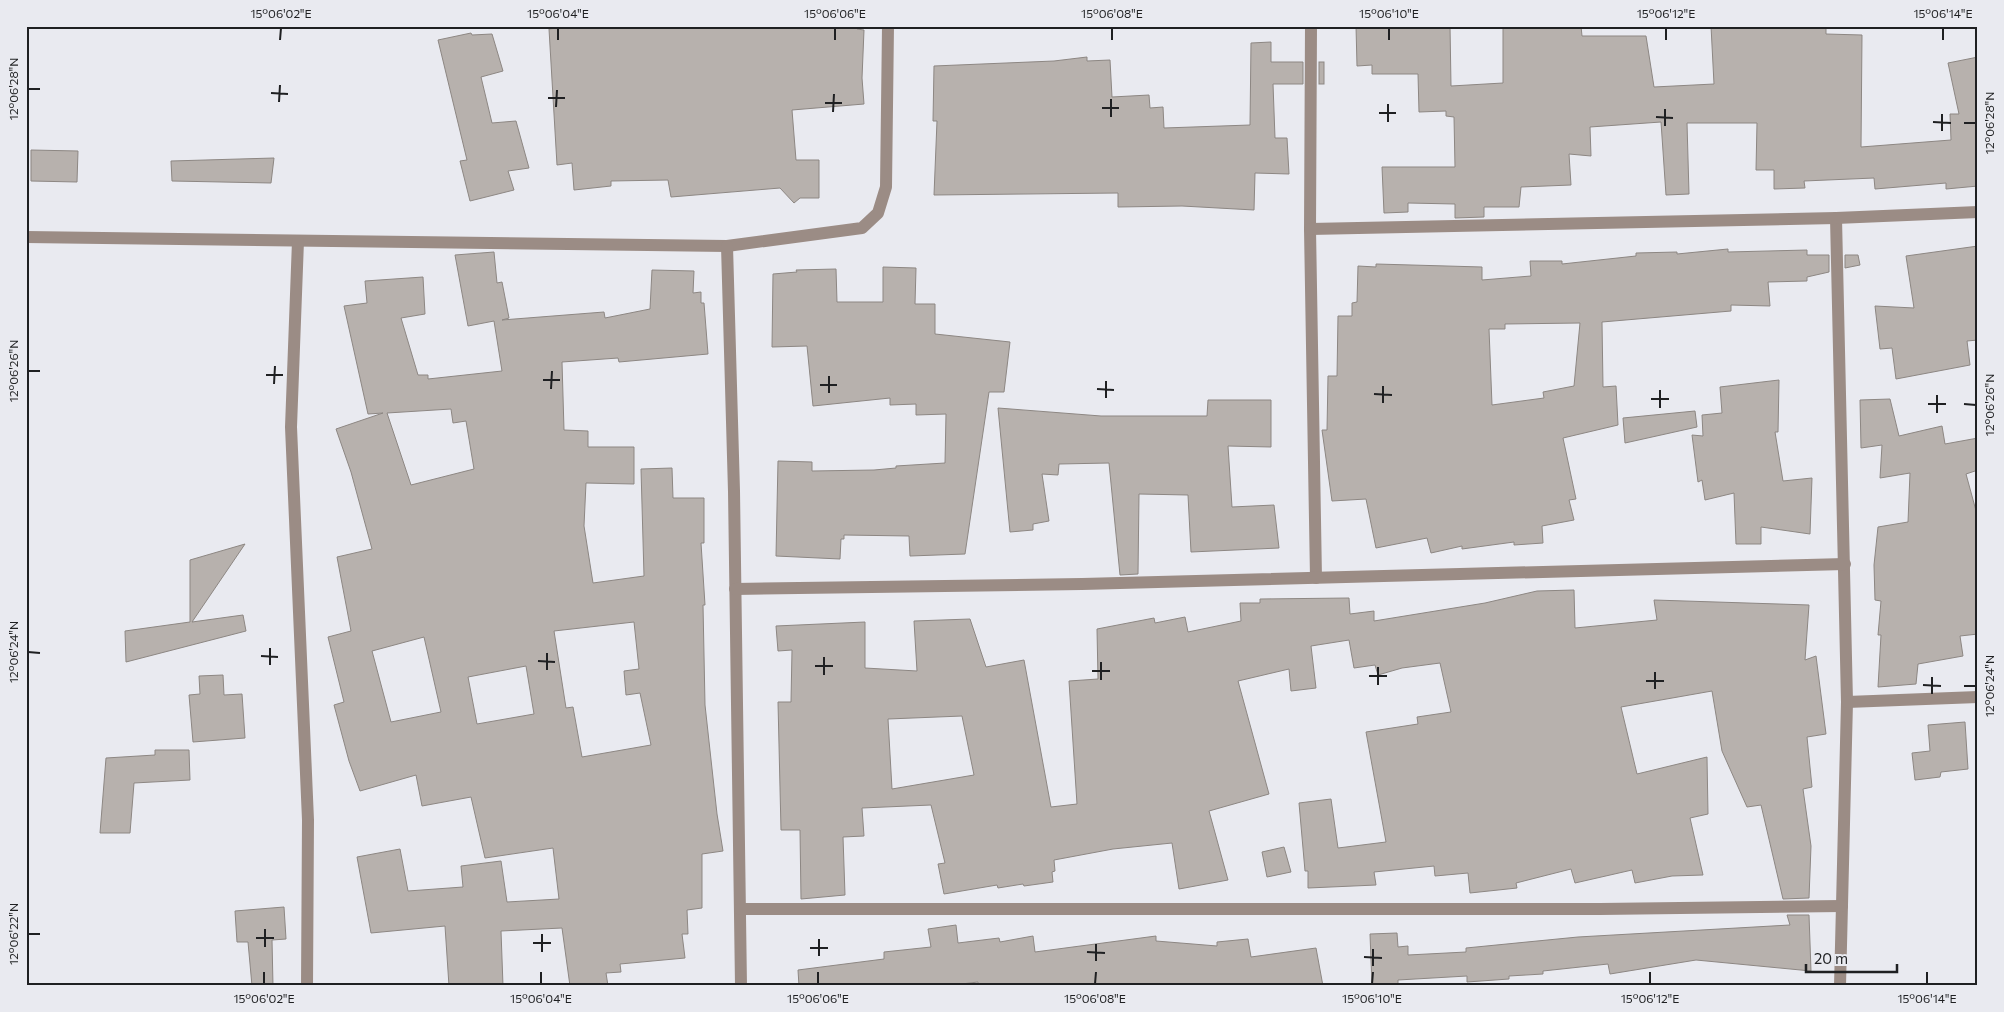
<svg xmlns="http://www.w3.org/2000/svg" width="2004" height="1012" font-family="Commissioner,sans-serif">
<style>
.building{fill:#b7b1ad;stroke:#8d8783;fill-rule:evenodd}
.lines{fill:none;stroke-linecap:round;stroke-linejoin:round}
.minor{stroke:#9b8c85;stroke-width:12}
.ticks{fill:none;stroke:#1f2022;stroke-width:2}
.neatline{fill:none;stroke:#1f2022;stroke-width:2}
.ticks-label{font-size:12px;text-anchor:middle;fill:#1f2022}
</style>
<rect width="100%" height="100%" fill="#e9eaf0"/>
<g class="building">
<polygon points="573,26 856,26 857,29 864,30 862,78 864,104 792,110 796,160 819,160 819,198 800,198 794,203 780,188 671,197 668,180 611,181 611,186 574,190 572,163 557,165 549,29"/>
<polygon points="1356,26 1450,26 1451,86 1503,83 1503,26 1581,26 1582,36 1646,36 1654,87 1714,84 1711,26 1826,26 1826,34 1862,35 1861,147 1951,140 1950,114 1959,114 1948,63 1978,57 1978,186 1946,189 1946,183 1875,189 1874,178 1804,181 1805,188 1774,189 1774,170 1756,170 1757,123 1687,123 1689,194 1666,195 1661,122 1590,127 1591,156 1569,154 1571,185 1521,187 1519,207 1484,207 1484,217 1455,218 1455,204 1408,203 1408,212 1384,213 1382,167 1455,167 1454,117 1446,116 1446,111 1419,112 1418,74 1372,74 1372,65 1357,66"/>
<polygon points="471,33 472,35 492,34 503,71 481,77 492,123 516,121 529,168 508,171 514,190 470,201 460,161 467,160 438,40"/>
<polygon points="1271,42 1271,62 1303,62 1303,84 1273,84 1275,138 1287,138 1289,174 1255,173 1254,210 1182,206 1118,207 1118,193 934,195 937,121 933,121 934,66 1054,61 1087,57 1087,61 1110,60 1112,97 1149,95 1150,108 1163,107 1164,128 1250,125 1251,43"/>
<rect x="1319" y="62" width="5" height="22"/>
<polygon points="31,150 78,151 77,182 31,181"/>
<polygon points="274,158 271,183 172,181 171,161"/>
<polygon points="1978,246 1978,340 1967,341 1970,365 1896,379 1892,348 1880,349 1875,306 1914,308 1906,256"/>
<path d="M1728 249V252L1807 250V255H1829V272L1807 277V281L1768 282 1770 306 1731 305V311L1602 322 1603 387 1616 386 1618 425 1563 438 1576 499 1569 500 1574 520 1542 526 1543 543 1514 545V542L1462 549V546L1431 553 1427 538 1376 548 1366 499 1332 501 1322 430H1327L1328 376H1337L1338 316H1352V303L1357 302 1358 266 1376 267V264L1482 267V280L1531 276 1530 261H1562V264L1636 256V253L1677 252V254ZM1580 323 1574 386 1543 392 1544 398 1492 405 1489 329H1505V324Z"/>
<path d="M494 252 497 283 502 282 509 318 502 320 604 312 605 318 650 309 652 270 694 271 693 293 701 292V303H704L708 354 619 362 618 358 562 362 564 430 588 431V447H634V484L586 483 584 526 593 583 644 576 641 469 672 468 673 498H704V543H701L705 605H703L705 705 717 814 723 851 702 854V908L687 910 688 934H682L685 958 620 964 621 972 606 973 608 986H570L562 928 501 931 503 986H449L445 926 371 933 357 857 400 849 408 891 463 887 461 866 501 861 507 902 559 899 553 848 485 858 471 797 422 806 416 775 360 791 349 761 334 705 344 702 328 637 351 631 337 557 372 549 351 472 336 429 383 413 368 414 344 306 367 303 365 281 423 277 425 314 401 318 418 375H428V379L502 371 494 321 468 326 455 255ZM451 409 453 423 466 421 474 469 411 485 387 413ZM634 622 639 669 624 671 626 695 640 693 651 745 582 757 573 707 566 708 554 631ZM424 637 441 712 391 722 372 651ZM526 666 534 714 477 724 468 677Z"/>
<polygon points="1845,255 1858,255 1860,265 1845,268"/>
<polygon points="883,267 916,268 915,304 935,304 935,334 1010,342 1004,392 989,392 965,554 910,556 909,536 844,535 844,539 841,539 840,559 776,556 778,461 812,462 812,471 874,470 896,468 896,466 945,463 946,414 916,415 916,404 890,405 890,398 813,406 807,346 772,347 773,274 797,272 796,270 836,269 837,302 883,302"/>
<polygon points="1779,380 1778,432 1775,432 1783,481 1812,478 1810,534 1761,527 1761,544 1736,544 1734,493 1705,500 1702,480 1698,482 1692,435 1703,436 1702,415 1722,413 1720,387"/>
<polygon points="1890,399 1899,436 1942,426 1945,444 1978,438 1978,470 1966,474 1978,518 1978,634 1960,636 1963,656 1918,664 1916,684 1878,687 1881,635 1878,635 1881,601 1875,600 1874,565 1878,527 1908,522 1910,473 1880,478 1882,445 1861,448 1860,400"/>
<polygon points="1208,400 1271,400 1271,447 1228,446 1232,507 1274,505 1279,548 1191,552 1188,495 1139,494 1138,574 1120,575 1109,463 1059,464 1058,475 1042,474 1049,521 1033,524 1033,530 1010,532 998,408 1101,416 1207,416"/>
<polygon points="1695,411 1697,427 1625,443 1623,418"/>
<polygon points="245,544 192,622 243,615 246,631 126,662 125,631 190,622 190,560"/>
<path d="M1574 590 1575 628 1657 620 1654 600 1809 605 1805 660 1816 656 1826 734 1807 737 1812 787 1803 789 1811 846 1809 898 1783 899 1761 805 1747 807 1722 751 1712 691 1621 707 1637 774 1707 757 1708 814 1690 818 1703 875 1672 876 1635 883 1632 870 1575 883 1571 869 1516 883 1517 888 1470 893 1468 873 1435 876 1434 866 1374 872 1376 885 1308 888V871H1305L1299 803 1331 799 1338 848 1386 842 1366 732 1418 724 1417 717 1451 712 1440 663 1402 668 1378 675 1375 665 1354 668 1349 640 1311 646 1316 688 1291 691 1289 669 1238 681 1269 794 1209 811 1228 880 1179 889 1172 843 1113 849 1054 860 1055 871 1052 872 1053 882 1024 886 1023 884 998 888 997 885 944 894 938 864 945 863 931 805 862 808 864 836 843 837 845 895 801 899 800 830H781L778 702H791L792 650 778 651 776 626 865 622V668L917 671 914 621 970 619 986 667 1024 660 1051 807 1077 804 1069 681 1098 679 1097 629 1154 618 1155 623 1185 617 1188 632 1241 621 1240 603H1260V599L1349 598 1350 614 1374 611V621L1485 603 1537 591ZM962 716 974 775 892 789 888 719Z"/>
<polygon points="223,675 224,695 242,694 245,738 193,742 189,695 200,694 199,676"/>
<polygon points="1965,722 1968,769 1941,772 1940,777 1915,780 1912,753 1930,751 1928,725"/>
<polygon points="155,750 189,750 190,780 134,783 130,833 100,833 106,758 155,755"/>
<polygon points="1284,847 1291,872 1267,877 1262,852"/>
<polygon points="284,907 286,939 272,940 273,986 252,986 248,942 237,942 235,911"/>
<polygon points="1787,915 1809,915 1811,971 1696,960 1610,974 1608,964 1543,971 1543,974 1509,976 1509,979 1467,982 1467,976 1398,980 1398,986 1372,986 1370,934 1397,933 1398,947 1408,946 1408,955 1466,952 1466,948 1578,937 1790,925"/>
<polygon points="956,925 958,943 999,938 1000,942 1033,936 1035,952 1156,936 1156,941 1217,946 1217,942 1248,939 1251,957 1316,948 1323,986 978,986 978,982 945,986 799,986 798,970 884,959 884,952 931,947 928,929"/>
</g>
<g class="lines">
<g class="minor">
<polyline points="1311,26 1310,229 1316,578"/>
<polyline points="1836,218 1847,702 1840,986"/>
<polyline points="1310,229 1836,218 1978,212"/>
<polyline points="26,237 727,246 862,228 878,213 886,187 888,26"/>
<polyline points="298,241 291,427 308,820 307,986"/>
<polyline points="727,246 734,491 741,986"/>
<polyline points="735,589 1082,584 1845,564"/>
<polyline points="1847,702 1978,697"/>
<polyline points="740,909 1600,909 1842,906"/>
</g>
</g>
<path class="ticks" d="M280 40 281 28M558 40V28M835 40V28M1112 40V28M1389 40V28M1666 40V28M1943 40V28M28 89H40M271 93 288 94M548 98H565M279 102 280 85M825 103H842M556 107 557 90M1102 108H1119M833 112 834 94M1379 113H1396M1111 117V99M1656 117 1673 118M1388 122V104M1933 122 1951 123M1964 123H1976M1665 126V109M1942 131V114M28 371H40M266 375H283M543 380H560M274 384 275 366M820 385H837M551 389 552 371M1097 389 1114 390M829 393V376M1374 394 1392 395M1106 398V381M1651 399H1669M1383 403V386M1928 404H1946M1964 404 1976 405M1660 408V390M1937 413V395M28 652 40 653M261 656 278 657M538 661 555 662M270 665V648M815 666H833M547 670V653M1092 671H1110M824 675V657M1369 676H1387M1101 680V662M1646 681H1664M1378 685V667M1923 685 1941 686M1964 686H1976M1655 689V672M1932 694V677M28 934H40M256 938H274M533 943H551M265 947V929M810 948H828M542 952V934M1087 952 1105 953M819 956V939M1364 957 1382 958M1096 961V944M1373 966V949M264 984V972M541 984V972M818 984V972M1095 984 1096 972M1372 984 1373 972M1650 984V972M1927 984V972"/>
<rect width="2004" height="1012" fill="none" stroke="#e9eaf0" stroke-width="55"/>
<path d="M1806 964v8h91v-8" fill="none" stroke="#1f2022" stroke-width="2.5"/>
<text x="1814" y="964" font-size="15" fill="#1f2022" stroke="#e9eaf0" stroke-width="4" paint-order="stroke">20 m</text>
<rect x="28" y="28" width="1948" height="956" class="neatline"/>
<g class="ticks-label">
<text x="281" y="18">15°06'02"E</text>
<text x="558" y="18">15°06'04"E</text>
<text x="835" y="18">15°06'06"E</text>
<text x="1112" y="18">15°06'08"E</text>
<text x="1389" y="18">15°06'10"E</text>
<text x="1666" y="18">15°06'12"E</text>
<text x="1943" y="18">15°06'14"E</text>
<text transform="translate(14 89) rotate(-90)" y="4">12°06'28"N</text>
<text transform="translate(1990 123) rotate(-90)" y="4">12°06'28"N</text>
<text transform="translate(14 371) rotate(-90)" y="4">12°06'26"N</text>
<text transform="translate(1990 405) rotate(-90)" y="4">12°06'26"N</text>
<text transform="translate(14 652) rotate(-90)" y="4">12°06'24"N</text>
<text transform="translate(1990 686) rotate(-90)" y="4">12°06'24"N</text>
<text transform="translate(14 934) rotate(-90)" y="4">12°06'22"N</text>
<text x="264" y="1003">15°06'02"E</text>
<text x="541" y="1003">15°06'04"E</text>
<text x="818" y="1003">15°06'06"E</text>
<text x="1095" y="1003">15°06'08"E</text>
<text x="1372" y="1003">15°06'10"E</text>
<text x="1650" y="1003">15°06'12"E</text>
<text x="1927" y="1003">15°06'14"E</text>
</g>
</svg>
